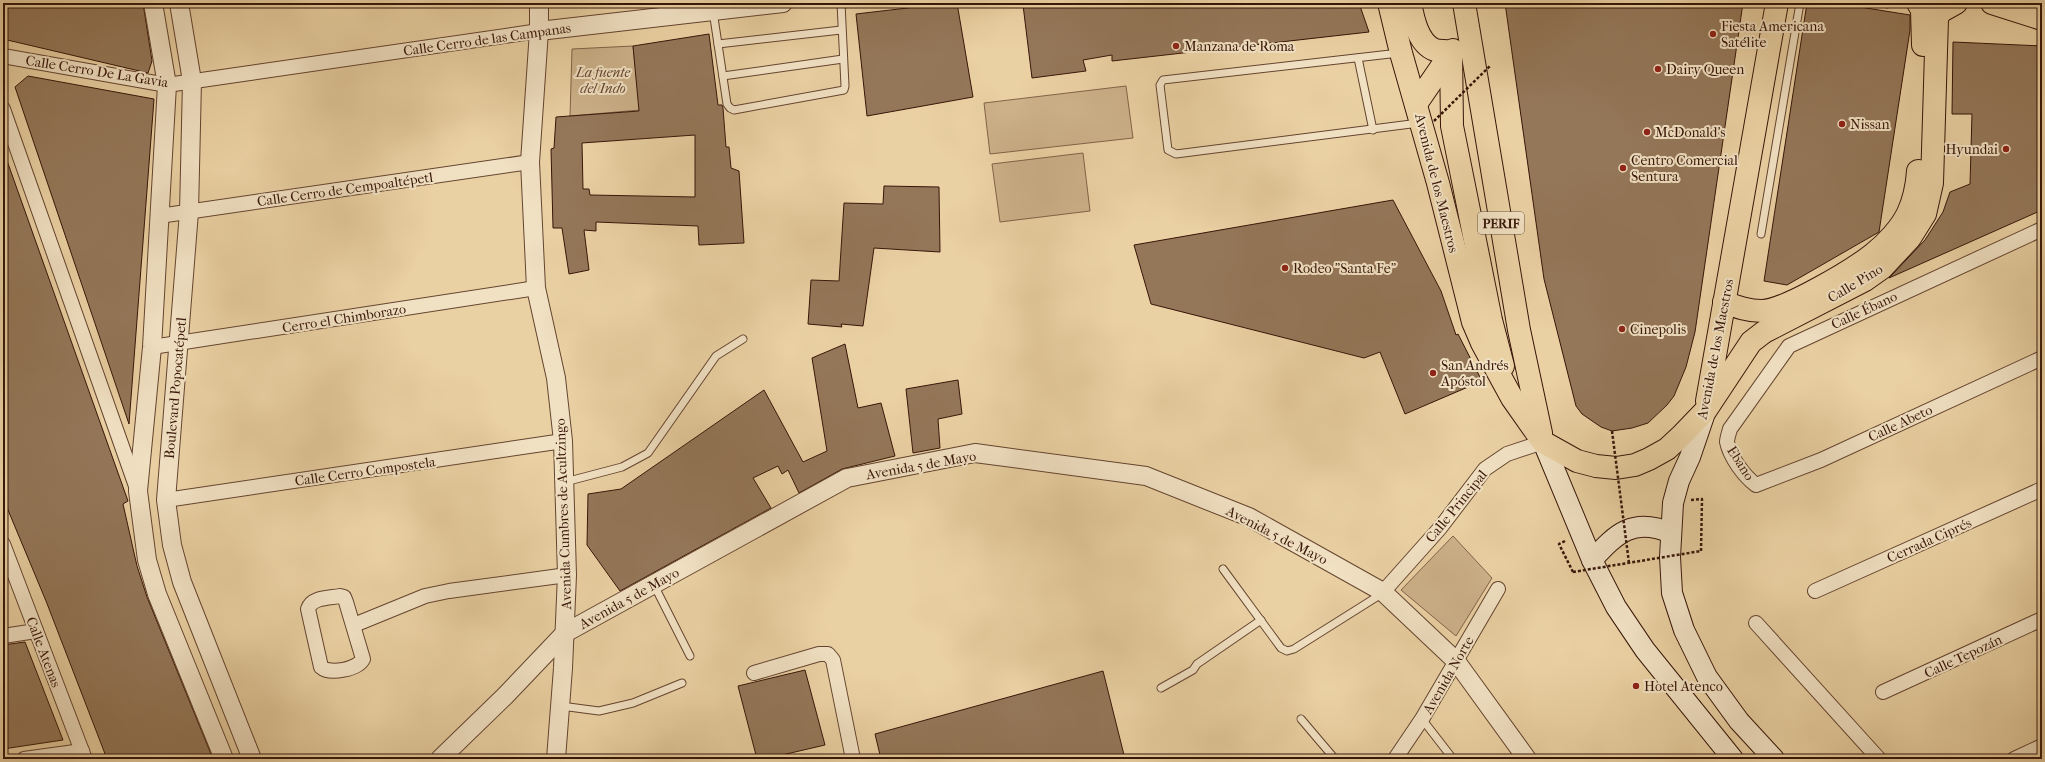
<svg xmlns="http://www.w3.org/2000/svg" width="2045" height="762" font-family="'IM FELL French Canon',serif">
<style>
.green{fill:#ccb189;stroke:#826348}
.building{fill:#947759;stroke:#371508;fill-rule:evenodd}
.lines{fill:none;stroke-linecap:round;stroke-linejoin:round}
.service-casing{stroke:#64442f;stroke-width:9}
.minor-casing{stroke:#64442f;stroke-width:16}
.tertiary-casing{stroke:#64442f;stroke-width:20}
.secondary-casing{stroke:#371508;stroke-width:22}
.primary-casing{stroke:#371508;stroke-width:24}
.path{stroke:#371508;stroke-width:2.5;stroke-dasharray:3 2;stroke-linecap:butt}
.service{stroke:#f1e1c3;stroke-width:7}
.minor{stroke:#f1e1c3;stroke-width:14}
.tertiary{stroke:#f1e1c3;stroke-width:18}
.secondary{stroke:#f1e1c3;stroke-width:20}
.primary{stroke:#ead1a3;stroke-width:22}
.path-bridge{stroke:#371508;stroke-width:2.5;stroke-dasharray:3 2;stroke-linecap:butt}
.poi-dot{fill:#8f2418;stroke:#f1e1c3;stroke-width:1.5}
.labels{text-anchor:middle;stroke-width:4;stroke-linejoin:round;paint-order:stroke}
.shield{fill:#f1e1c3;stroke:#6f5240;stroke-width:1}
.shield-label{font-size:13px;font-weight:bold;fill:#371508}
.poi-label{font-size:14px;fill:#371508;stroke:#f1e1c3;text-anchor:start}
.street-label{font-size:14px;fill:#371508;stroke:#f1e1c3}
.park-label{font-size:14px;font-style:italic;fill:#64442f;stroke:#f1e1c3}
</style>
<rect width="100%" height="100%" fill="#ead1a3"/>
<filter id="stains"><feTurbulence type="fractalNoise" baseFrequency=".005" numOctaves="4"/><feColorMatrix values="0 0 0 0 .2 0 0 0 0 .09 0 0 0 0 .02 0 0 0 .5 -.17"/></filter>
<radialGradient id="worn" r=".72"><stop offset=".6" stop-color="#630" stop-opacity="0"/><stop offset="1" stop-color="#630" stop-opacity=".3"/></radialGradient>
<g class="green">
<polygon points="633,46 640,110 570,116 572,49"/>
<polygon points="1126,86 1133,138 990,154 984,103"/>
<polygon points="1083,153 1090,211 1000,222 992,164"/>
<polygon points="1453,536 1492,578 1456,636 1401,590"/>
</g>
<g class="building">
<polygon points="3,3 143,3 152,61 148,73 3,39"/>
<polygon points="950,3 957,3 973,97 867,116 856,14"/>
<polygon points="1038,3 1359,3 1369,32 1112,61 1112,55 1083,60 1086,71 1032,78 1023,5"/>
<polygon points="1505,3 1743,3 1695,332 1686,367 1674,396 1667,405 1648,423 1632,428 1612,431 1601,427 1582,414 1576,406 1544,279"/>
<polygon points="1807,3 1835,3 1910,15 1910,30 1879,232 1787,285 1764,281"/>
<path d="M709 34 718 105H722L723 108 726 147H729L731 168 739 171 744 243 699 245 698 226 596 222V231L584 230 589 270 569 274 562 228H553L551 149 554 148 556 117 639 111 633 46ZM695 135V197L590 195 589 189H583L582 143Z"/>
<polygon points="1953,42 2042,46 2042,210 1889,278 1925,240 1943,212 1950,192 1970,184 1972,114 1952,114"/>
<polygon points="28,76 154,99 129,424 15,87"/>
<polygon points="5,155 128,501 123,504 137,566 147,597 213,759 107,759 46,601 3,498 3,156"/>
<polygon points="884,186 939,187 940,252 874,248 863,326 841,324 842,327 808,324 811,280 839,281 844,203 883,204"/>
<polygon points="1393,200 1441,291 1456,335 1458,334 1482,381 1405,414 1380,352 1364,358 1151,304 1134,245"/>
<polygon points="845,344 858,408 881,403 895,456 842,469 799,493 788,470 782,474 778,466 753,478 771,508 620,591 587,545 588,494 621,489 764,390 803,462 827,451 812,358"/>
<polygon points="958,380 962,414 938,419 940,448 913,453 906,389"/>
<polygon points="25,642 63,740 3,749 3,645"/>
<polygon points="805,670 825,745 765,759 757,759 738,686"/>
<polygon points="1103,671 1125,759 881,759 875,734"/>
</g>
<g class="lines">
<defs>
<g id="service">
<polyline points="1885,3 1887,4"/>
<polyline points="713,11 727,104 730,108 734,110 844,90 845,86 841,3"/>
<polyline points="718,44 841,30"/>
<polyline points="1399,53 1163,80 1160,85 1168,150 1176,154 1419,123"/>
<polyline points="1358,58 1373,130"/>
<polyline points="723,76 843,59"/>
<polyline points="1761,234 1800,3"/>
<polyline points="565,482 622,467 648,453 716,356 743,339"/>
<polyline points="1223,569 1281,648 1287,651 1294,649 1383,593"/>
<polyline points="654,585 690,656"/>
<polyline points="1161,688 1193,670 1197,664 1261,620"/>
<polyline points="561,706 599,711 633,703 682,683"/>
<polyline points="1301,719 1335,759"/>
<polyline points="1422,719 1453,759"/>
</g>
<g id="minor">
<polyline points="3,56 167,85 539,31"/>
<polyline points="3,109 137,489"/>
<polyline points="159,216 530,162"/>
<path d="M2042 229 1789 346 1730 429C1729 433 1727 438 1727 442 1730 457 1744 476 1756 485L1821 460 2042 358"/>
<polyline points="152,347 536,288"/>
<polyline points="166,500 563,441"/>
<polyline points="3,544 85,759"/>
<polyline points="1815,591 2042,489"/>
<polyline points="1383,592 1440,528 1485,469 1507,454 1543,442"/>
<path d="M340 596 344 597 346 602 363 659C358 669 330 675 321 667L308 609C312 597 329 598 340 596Z"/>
<polyline points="1756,623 1879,759"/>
<polyline points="354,625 425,596 449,591 567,575"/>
<polyline points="3,636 36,631"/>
<polyline points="754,673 819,654 828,654 833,660 853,759"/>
<polyline points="1883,692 2042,619"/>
<polyline points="24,759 82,751"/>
<polyline points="1395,759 1422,719 1498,589"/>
<polyline points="2014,759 2042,746"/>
</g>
<g id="tertiary">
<polyline points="153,3 167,85 152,347 138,491 147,560 157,594 224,759"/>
<polyline points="179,3 192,81 189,212 166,500 172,545 182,582 252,759"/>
<polyline points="539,3 539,31 530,162 536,288 556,378 563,441 567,575 563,668 556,759"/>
<polyline points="539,31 783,3"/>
<polyline points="440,759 505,696 565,633 847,478 975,453 1146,476 1249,517 1383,592 1456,661 1527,759"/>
</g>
<g id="secondary">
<polyline points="1706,410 1690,457 1679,481 1673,503 1670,557 1672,593 1684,630 1707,677 1739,721 1774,759"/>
<polyline points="1543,442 1592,560 1616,607 1645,650 1733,759"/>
<path d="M1592 560C1617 533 1633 517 1671 533"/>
</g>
<g id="primary">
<polyline points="1389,3 1401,53 1438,183 1473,322 1482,343 1512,398 1543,442 1577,461 1596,466 1616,468 1635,465 1649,459 1667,449 1681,436 1706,410 1751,342 1764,332 1865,280 1882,268 1910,238 1925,214 1932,183 1937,19 1940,12 1956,3"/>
<path d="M1410 3C1413 18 1418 44 1435 50 1440 51 1446 51 1451 52"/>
<polyline points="1464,3 1519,330 1541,433"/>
<polyline points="1918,3 1922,10 1923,45"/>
<polyline points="1992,3 2042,19"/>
<polyline points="1451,52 1452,126 1491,320 1503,366"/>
<polyline points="1416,104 1453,50"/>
<path d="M1724 302C1737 307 1748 311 1762 311 1786 310 1853 270 1873 254 1886 244 1901 228 1908 213 1914 200 1917 185 1918 171"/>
<polyline points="1707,401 1777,3"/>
</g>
</defs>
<use href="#service" class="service-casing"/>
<use href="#minor" class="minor-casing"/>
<use href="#tertiary" class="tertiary-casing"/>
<use href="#secondary" class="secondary-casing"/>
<use href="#primary" class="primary-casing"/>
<g class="path">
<polyline points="1691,500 1702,499 1701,551"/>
<polyline points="1565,541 1559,544 1573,572"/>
</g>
<use href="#service" class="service"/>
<use href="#minor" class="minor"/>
<use href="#tertiary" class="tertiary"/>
<use href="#secondary" class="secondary"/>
<use href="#primary" class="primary"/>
<g class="path-bridge">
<polyline points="1434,121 1490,66"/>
<polyline points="1612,431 1629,563"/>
<polyline points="1573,572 1701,551"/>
</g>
</g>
<g class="poi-dot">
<circle cx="1713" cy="34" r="4"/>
<circle cx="1176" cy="46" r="4"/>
<circle cx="1658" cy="69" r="4"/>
<circle cx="1842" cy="124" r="4"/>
<circle cx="1647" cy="132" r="4"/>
<circle cx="2006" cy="149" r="4"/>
<circle cx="1623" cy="168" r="4"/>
<circle cx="1285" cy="268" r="4"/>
<circle cx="1622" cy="329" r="4"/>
<circle cx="1433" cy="373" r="4"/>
<circle cx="1636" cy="686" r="4"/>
</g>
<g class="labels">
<rect class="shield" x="1478" y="212" width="46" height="22" rx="3"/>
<g class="shield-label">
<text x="1501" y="228">PERIF</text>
</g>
<g class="poi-label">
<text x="1721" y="31">Fiesta Americana<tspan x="1721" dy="16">Satélite</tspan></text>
<text x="1184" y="51">Manzana de Roma</text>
<text x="1666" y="74">Dairy Queen</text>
<text x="1850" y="129">Nissan</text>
<text x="1655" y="137">McDonald's</text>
<text x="1998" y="154" text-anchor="end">Hyundai</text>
<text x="1631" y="165">Centro Comercial<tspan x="1631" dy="16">Sentura</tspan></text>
<text x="1293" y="273">Rodeo "Santa Fe"</text>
<text x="1630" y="334">Cinepolis</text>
<text x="1441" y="370">San Andrés<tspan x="1441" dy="16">Apóstol</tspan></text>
<text x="1644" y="691">Hotel Atenco</text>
</g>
<g class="street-label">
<text transform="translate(487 39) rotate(-8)" y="5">Calle Cerro de las Campanas</text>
<text transform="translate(97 71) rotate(9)" y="5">Calle Cerro De La Gavia</text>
<text transform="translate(1437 183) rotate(76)" y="5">Avenida de los Maestros</text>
<text transform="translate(345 189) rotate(-8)" y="5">Calle Cerro de Cempoaltépetl</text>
<text transform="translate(1855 283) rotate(-31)" y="5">Calle Pino</text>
<text transform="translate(1864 310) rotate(-25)" y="5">Calle Ébano</text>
<text transform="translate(344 318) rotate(-9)" y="5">Cerro el Chimborazo</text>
<text transform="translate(1715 349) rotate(-79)" y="5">Avenida de los Maestros</text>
<text transform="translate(175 388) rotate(-85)" y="5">Boulevard Popocatépetl</text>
<text transform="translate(1900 423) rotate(-25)" y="5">Calle Abeto</text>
<text transform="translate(1741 463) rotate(57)" y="5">Ebano</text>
<text transform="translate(921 465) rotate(-10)" y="5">Avenida 5 de Mayo</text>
<text transform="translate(365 471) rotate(-8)" y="5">Calle Cerro Compostela</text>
<text transform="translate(1456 506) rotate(-51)" y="5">Calle Principal</text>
<text transform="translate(563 514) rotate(-92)" y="5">Avenida Cumbres de Acultzingo</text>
<text transform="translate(1277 535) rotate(27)" y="5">Avenida 5 de Mayo</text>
<text transform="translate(1929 540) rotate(-24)" y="5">Cerrada Ciprés</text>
<text transform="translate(629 598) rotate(-29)" y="5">Avenida 5 de Mayo</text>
<text transform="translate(44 652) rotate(69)" y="5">Calle Atenas</text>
<text transform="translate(1963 656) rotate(-25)" y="5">Calle Tepozán</text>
<text transform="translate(1448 675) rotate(-60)" y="5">Avenida Norte</text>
</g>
<g class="park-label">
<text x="603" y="77">La fuente<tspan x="603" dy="16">del Indo</tspan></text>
</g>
</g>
<rect width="2045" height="762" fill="none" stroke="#ead1a3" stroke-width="16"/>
<rect x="4" y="4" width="2037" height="754" fill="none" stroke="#371508" stroke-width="2"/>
<rect x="8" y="8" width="2029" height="746" fill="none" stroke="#371508"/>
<rect width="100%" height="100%" filter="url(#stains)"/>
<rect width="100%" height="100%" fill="url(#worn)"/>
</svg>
